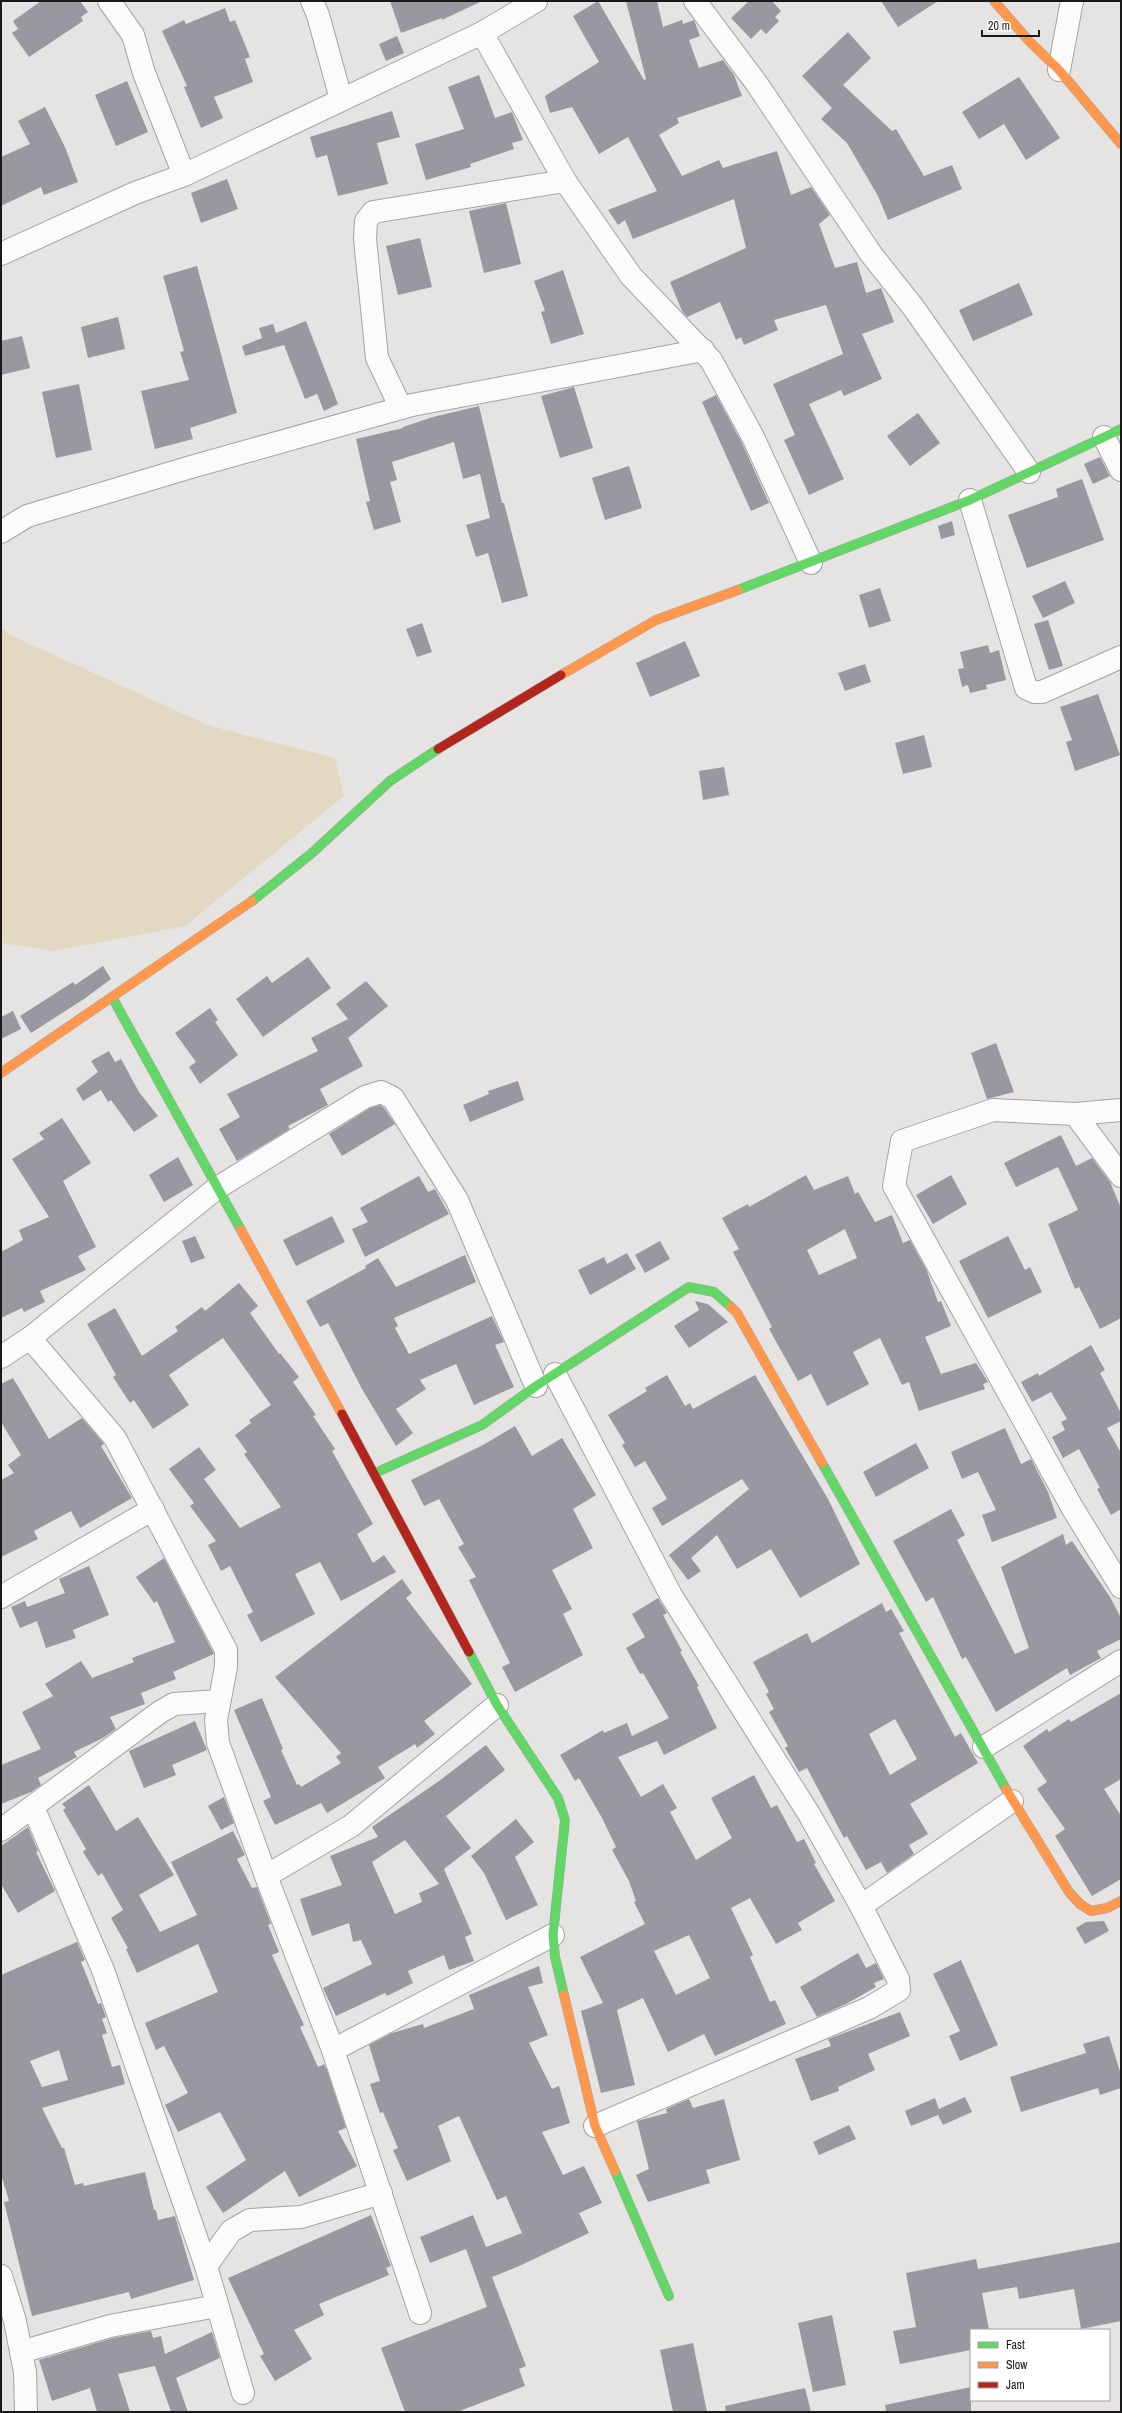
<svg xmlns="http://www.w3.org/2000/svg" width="1122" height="2413" font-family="'Archivo Narrow',sans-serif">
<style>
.green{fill:#e3d9c2}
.building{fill:#9998a1;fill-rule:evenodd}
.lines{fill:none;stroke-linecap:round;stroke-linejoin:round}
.street-casing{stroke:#a5a4a3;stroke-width:24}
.fast-casing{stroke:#a5a4a3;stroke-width:10}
.slow-casing{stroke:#a5a4a3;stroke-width:10}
.jam-casing{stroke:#a5a4a3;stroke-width:10}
.street{stroke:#fbfbfb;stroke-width:22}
.fast{stroke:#63d668;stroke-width:9}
.slow{stroke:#ff974d;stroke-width:9}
.jam{stroke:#b3261e;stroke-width:9}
</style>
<rect width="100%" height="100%" fill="#e5e4e3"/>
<polygon class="green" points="1,628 10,635 210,726 335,758 344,796 185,926 54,951 1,943"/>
<g class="building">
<polygon points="41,1 80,1 88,12 81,17 83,21 29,57 12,33 18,29 13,21"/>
<polygon points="390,1 482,1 442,20 442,18 401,33"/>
<polygon points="598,1 644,80 646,79 626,1 657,1 663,27 682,20 683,24 694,20 700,36 689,40 699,68 723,60 734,75 742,96 677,118 679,123 659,135 682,176 719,160 723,168 777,151 791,195 811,187 830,215 819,224 835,268 857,262 866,293 881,288 894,322 862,334 882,379 844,396 841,390 809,404 844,479 809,495 784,440 795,435 773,384 843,354 826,305 774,320 778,330 744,345 741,337 736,340 720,302 687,317 682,311 670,282 746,248 734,199 633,239 625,220 618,225 608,210 657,191 628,137 599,154 572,107 550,113 545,96 599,62 573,16"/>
<polygon points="749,1 772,1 781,11 775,17 779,21 766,34 761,29 751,39 731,18"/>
<polygon points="881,1 938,1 898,27"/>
<polygon points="225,8 230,22 235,20 250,57 245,59 253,82 214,97 223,118 201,128 184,87 187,86 162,31 184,20 186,24"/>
<polygon points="848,32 871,58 843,85 892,131 896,129 924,176 952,165 962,189 888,220 878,196 847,143 821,119 832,108 802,76"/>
<polygon points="397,36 404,53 386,61 379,44"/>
<polygon points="479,75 495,118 512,112 523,140 512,143 514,149 470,164 471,167 426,180 415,144 464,129 448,87"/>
<polygon points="1019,77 1060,138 1026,160 1004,124 979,139 962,112"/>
<polygon points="127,81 148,132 116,146 95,95"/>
<polygon points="45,107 65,147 78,182 44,195 41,187 1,206 1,157 30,144 18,121"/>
<polygon points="392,111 400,137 377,143 388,184 338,196 327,155 316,158 310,137"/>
<polygon points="227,179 238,209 201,223 191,193"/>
<polygon points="506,203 521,264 484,273 469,211"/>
<polygon points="420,238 432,287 398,295 386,246"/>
<polygon points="197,266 237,413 190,428 193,439 155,449 141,391 189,380 180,352 184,351 163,276"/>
<polygon points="563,270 584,334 551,344 541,312 545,311 534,281"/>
<polygon points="1019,283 1033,315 973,341 959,310"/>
<polygon points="118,317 125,349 88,358 81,327"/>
<polygon points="306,321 338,404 324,411 317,394 305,399 284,345 245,356 242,346 262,338 259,328 273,324 276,333"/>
<polygon points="22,336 30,368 1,375 1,341"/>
<polygon points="79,384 92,450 56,458 42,392"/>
<polygon points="574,387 593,448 560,458 541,396"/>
<polygon points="716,395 742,443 769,503 751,511 702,402"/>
<polygon points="479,406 502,503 504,503 528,596 502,603 488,553 476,557 466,525 490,518 480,474 463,479 454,442 392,462 397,480 390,482 401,522 374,530 366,502 370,501 356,439 403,428 403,427 433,417"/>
<polygon points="918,413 940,443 910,466 887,436"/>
<polygon points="1100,457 1110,476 1093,484 1084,464"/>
<polygon points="629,466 642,508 605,520 592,478"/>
<polygon points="1082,479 1104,540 1027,568 1008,515 1058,497 1056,489"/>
<polygon points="952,521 955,535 941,539 938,526"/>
<polygon points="1065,581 1075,603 1043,618 1032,596"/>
<polygon points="880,588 891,621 869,628 859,595"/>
<polygon points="1048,620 1063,666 1049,670 1034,624"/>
<polygon points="422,623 432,652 417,657 406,629"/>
<polygon points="685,641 700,676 650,697 636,663"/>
<polygon points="988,645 990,653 999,650 1006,680 986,685 987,689 970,693 968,685 962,687 958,669 964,668 960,652"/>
<polygon points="865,664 871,682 845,691 838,673"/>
<polygon points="1098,694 1120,755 1075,771 1066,742 1072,740 1060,707"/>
<polygon points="924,735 932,767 903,774 895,743"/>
<polygon points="724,767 729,795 703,800 699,771"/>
<polygon points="308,957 331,988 263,1037 236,999 267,976 272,983"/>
<polygon points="103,966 111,979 84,999 31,1033 20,1016 73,982 75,985"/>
<polygon points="366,981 388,1006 348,1038 363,1066 320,1089 328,1105 288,1126 290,1129 237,1161 219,1129 240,1117 227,1094 318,1051 311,1038 348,1019 336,1004"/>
<polygon points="210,1008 218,1020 215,1022 238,1055 200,1084 189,1067 196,1062 175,1033"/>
<polygon points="13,1011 21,1029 1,1039 1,1017"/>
<polygon points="996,1043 1014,1092 987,1099 971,1053"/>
<polygon points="109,1051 115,1062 121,1059 139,1092 158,1116 134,1132 111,1100 108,1102 101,1090 83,1101 76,1089 98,1072 91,1061"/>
<polygon points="518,1081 524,1100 470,1122 463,1105 489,1094 488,1091"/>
<polygon points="380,1105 384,1108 395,1124 342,1156 329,1134 370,1108"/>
<polygon points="62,1118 91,1163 63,1181 96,1247 78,1256 86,1270 40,1291 45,1302 24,1312 22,1308 1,1318 1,1252 23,1240 19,1230 49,1217 12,1159 44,1139 39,1133"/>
<polygon points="1061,1135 1076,1166 1092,1158 1110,1182 1121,1208 1121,1318 1100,1329 1079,1287 1075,1289 1048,1224 1078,1210 1058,1167 1016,1187 1004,1163"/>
<polygon points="178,1157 193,1185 164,1202 149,1175"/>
<path d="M806 1175 814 1190 848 1176 855 1194 858 1192 875 1222 892 1215 903 1243 910 1240 927 1271 938 1302 941 1301 951 1326 925 1337 941 1374 976 1363 988 1382 983 1384 985 1389 919 1411 909 1382 902 1385 880 1338 853 1352 869 1384 827 1406 811 1374 798 1381 769 1329 772 1327 733 1252 739 1249 722 1218 748 1204 749 1207ZM845 1229 857 1258 819 1275 807 1250Z"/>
<polygon points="951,1175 967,1204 933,1224 916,1195"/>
<polygon points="419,1176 428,1192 435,1189 449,1214 365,1257 352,1229 368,1222 360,1208"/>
<polygon points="332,1216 345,1242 296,1266 283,1240"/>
<polygon points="195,1236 205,1258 191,1263 182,1241"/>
<polygon points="1008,1236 1025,1270 1030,1267 1042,1292 988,1318 959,1261"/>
<polygon points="660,1241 670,1259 645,1273 635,1255"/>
<polygon points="627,1253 636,1269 590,1295 578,1270 604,1257 607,1264"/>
<polygon points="465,1255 476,1282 394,1318 398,1326 395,1328 409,1354 492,1316 504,1342 495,1345 514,1387 474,1405 456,1364 420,1380 426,1389 396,1409 413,1433 396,1446 362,1389 328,1323 320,1327 306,1301 366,1268 365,1266 378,1258 396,1287"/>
<polygon points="239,1283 258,1306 250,1313 279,1354 280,1353 299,1377 293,1382 316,1415 313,1416 335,1449 332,1451 373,1524 357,1534 373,1563 384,1555 396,1572 341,1601 320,1562 295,1574 315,1614 261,1642 247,1615 253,1612 230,1566 221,1571 208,1545 216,1541 190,1506 194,1503 169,1469 199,1447 216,1470 204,1479 240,1528 281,1507 244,1454 247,1452 235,1435 251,1423 249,1420 271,1405 223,1338 169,1375 189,1405 153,1429 134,1400 130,1403 113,1377 116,1375 87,1324 115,1308 142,1356 178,1331 175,1327 202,1307 205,1311"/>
<polygon points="695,1301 708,1304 728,1322 689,1348 674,1326 699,1310"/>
<polygon points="1091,1345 1105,1370 1100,1373 1121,1413 1121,1421 1107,1428 1121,1453 1121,1509 1111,1515 1097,1489 1100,1488 1079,1449 1063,1458 1052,1437 1065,1430 1061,1422 1067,1419 1051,1392 1032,1402 1021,1382 1038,1373 1039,1376"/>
<polygon points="667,1375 685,1406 690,1403 693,1409 755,1375 828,1499 860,1564 800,1598 771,1549 737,1569 717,1535 691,1558 701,1571 688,1580 669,1555 749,1489 742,1479 662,1526 652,1508 667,1499 645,1461 635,1467 622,1445 625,1443 608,1415 647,1391 645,1388"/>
<polygon points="13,1378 49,1439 82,1418 104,1444 101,1446 132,1498 80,1528 71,1511 34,1531 38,1539 1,1557 1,1480 14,1473 8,1465 21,1455 1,1422 1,1384"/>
<polygon points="515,1426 532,1456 562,1438 596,1495 573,1509 593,1548 552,1570 572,1609 563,1614 583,1655 515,1692 502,1667 510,1663 469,1580 476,1577 458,1547 464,1544 439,1499 424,1506 411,1480 483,1445"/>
<polygon points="1005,1428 1021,1464 1031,1459 1048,1492 1057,1518 992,1542 982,1515 996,1510 978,1472 962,1479 951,1452"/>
<polygon points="916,1443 929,1468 876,1497 863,1472"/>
<polygon points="951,1509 965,1535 957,1540 1015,1654 1029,1648 1001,1567 1063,1534 1066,1545 1072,1541 1110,1597 1121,1618 1121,1639 1097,1651 1101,1658 1070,1675 1067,1668 996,1712 966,1657 962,1659 933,1597 926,1602 893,1541"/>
<polygon points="164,1558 214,1654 173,1672 176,1679 141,1693 145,1704 110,1717 116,1729 103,1738 74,1752 77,1757 38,1778 41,1785 31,1792 1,1804 1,1765 41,1749 22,1712 53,1696 45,1684 81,1661 92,1678 134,1662 132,1658 175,1642 157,1601 154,1603 136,1577"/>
<polygon points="89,1566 109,1615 73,1630 76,1638 46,1648 37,1621 20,1628 11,1607 25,1601 27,1607 65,1593 59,1579"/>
<polygon points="402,1579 412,1593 406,1598 472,1684 424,1721 435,1734 417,1748 415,1744 378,1767 385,1778 327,1813 321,1803 275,1825 263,1801 271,1797 234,1710 262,1698 283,1749 281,1750 297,1785 299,1784 301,1787 341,1763 336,1757 341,1753 275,1677"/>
<path d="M658 1598 667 1613 663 1615 682 1651 680 1652 699 1686 697 1687 717 1728 664 1755 657 1741 618 1757 641 1797 663 1784 677 1808 670 1812 696 1860 732 1838 711 1798 754 1775 771 1808 777 1805 797 1842 804 1839 816 1863 814 1864 835 1901 798 1923 802 1930 776 1944 750 1898 731 1908 753 1955 750 1957 770 2002 775 2000 786 2024 715 2056 704 2034 668 2052 643 1998 617 2010 635 2085 601 2093 581 2011 603 2003 580 1957 645 1924 634 1902 636 1901 629 1881 612 1850 616 1847 602 1818 579 1778 575 1781 560 1755 603 1730 604 1733 627 1723 632 1736 669 1718 643 1673 640 1674 626 1648 645 1637 632 1614ZM689 1935 710 1978 676 1995 654 1951Z"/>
<path d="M882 1603 886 1612 891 1609 904 1631 899 1633 955 1737 961 1733 978 1763 910 1804 928 1834 909 1845 914 1854 887 1873 881 1862 866 1870 847 1836 844 1838 807 1768 799 1772 785 1748 788 1746 769 1712 774 1709 766 1694 769 1692 753 1662 807 1633 812 1643ZM895 1719 917 1759 890 1775 869 1734Z"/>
<polygon points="1121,1693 1121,1779 1104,1789 1121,1816 1121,1879 1092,1896 1055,1836 1065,1829 1037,1789 1047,1782 1023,1746 1047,1729 1049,1732 1069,1719 1071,1722"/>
<polygon points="195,1721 207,1750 172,1765 176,1775 144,1788 129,1751"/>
<path d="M486 1745 505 1770 446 1816 471 1848 444 1869 472 1934 465 1937 474 1961 449 1970 444 1955 408 1971 413 1983 387 1996 385 1993 336 2016 323 1988 372 1964 361 1940 353 1942 349 1923 312 1936 300 1899 342 1885 330 1856 378 1837 372 1827 439 1781ZM405 1840 439 1884 419 1893 422 1902 395 1914 372 1862Z"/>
<polygon points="89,1785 116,1831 138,1817 174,1875 139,1895 160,1932 197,1915 171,1862 233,1831 245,1855 237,1859 252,1888 257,1887 271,1924 268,1925 279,1952 272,1955 304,2025 300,2027 318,2067 324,2064 327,2070 346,2128 338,2131 357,2166 299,2197 285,2171 223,2213 206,2187 246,2160 220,2112 178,2132 165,2105 188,2093 164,2046 156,2050 145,2023 218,1992 198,1944 137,1973 126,1949 128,1948 111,1918 123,1910 102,1873 98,1876 83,1852 86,1849 63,1810 66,1808 62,1804"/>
<polygon points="224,1797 234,1823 221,1830 208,1806"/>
<polygon points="516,1819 534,1842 515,1857 538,1905 506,1920 484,1873 471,1856"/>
<polygon points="28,1827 38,1851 36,1852 55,1891 18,1913 1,1884 1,1846"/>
<polygon points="1104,1921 1109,1931 1085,1944 1076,1928 1086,1922"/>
<path d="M77 1942 85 1960 81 1962 98 2004 101 2003 106 2017 102 2019 107 2033 102 2035 112 2067 120 2065 125 2084 42 2108 62 2148H64L75 2185 83 2183 84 2186 145 2172 154 2210H156L158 2220 175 2216 194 2280 131 2299 129 2292 32 2316 4 2202 9 2201 1 2174V1975ZM59 2050 68 2080 42 2087 30 2061Z"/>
<polygon points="858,1953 866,1968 876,1963 884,1979 874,1983 876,1987 846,2004 817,2017 800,1987"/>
<polygon points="961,1960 998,2045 960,2061 949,2036 960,2031 933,1974"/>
<polygon points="539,1966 543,1983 528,1987 548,2035 529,2043 552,2089 559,2086 570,2123 542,2132 563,2175 584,2166 602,2203 579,2213 589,2233 517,2267 492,2277 526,2366 519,2369 525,2386 457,2412 405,2412 381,2348 487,2307 466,2249 430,2263 420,2237 473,2215 486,2247 522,2233 506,2196 497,2200 459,2116 438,2126 451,2161 407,2181 393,2150 398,2148 383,2112 380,2113 370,2084 380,2081 369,2045 392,2033 423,2024 424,2028 474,2009 469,1995"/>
<polygon points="900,2012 910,2036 868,2054 875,2070 838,2087 839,2091 811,2101 795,2059 831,2046 828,2039"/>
<polygon points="1109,2036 1121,2075 1121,2088 1100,2095 1098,2088 1021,2112 1010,2077 1086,2053 1083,2044"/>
<polygon points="965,2097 972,2112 943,2125 938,2115 911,2126 905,2111 935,2098 939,2109"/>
<polygon points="689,2099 693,2108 724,2099 740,2160 706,2170 710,2183 648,2202 636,2175 649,2169 637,2121 667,2113 666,2109"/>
<polygon points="849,2125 856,2139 819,2155 813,2142"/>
<polygon points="371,2215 391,2266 386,2268 389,2275 319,2304 324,2315 294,2330 312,2359 275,2381 260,2356 264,2354 228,2278"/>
<polygon points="1121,2242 1121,2321 1081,2329 1074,2289 1019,2299 1017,2287 982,2293 989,2330 971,2330 971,2350 900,2364 893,2331 916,2327 906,2273 976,2259 978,2269"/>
<polygon points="832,2315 846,2385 813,2392 798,2323"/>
<polygon points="151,2331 153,2338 161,2336 165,2354 212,2332 220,2358 176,2378 188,2412 171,2412 155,2366 118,2374 130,2412 97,2412 90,2388 52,2401 39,2360 113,2338"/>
<polygon points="693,2343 707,2412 673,2412 660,2350"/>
<polygon points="971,2387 971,2412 886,2412 885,2405"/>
<polygon points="805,2388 811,2412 726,2412 725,2406"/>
</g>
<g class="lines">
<defs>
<g id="street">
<polyline points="109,1 133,35 144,73 184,175"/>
<polyline points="312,1 318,15 341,99"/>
<polyline points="695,1 757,84 871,254 913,307 1029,472"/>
<polyline points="482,33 565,181 631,276 711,360 753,437 811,563"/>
<polyline points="1059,70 1072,1"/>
<polyline points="1,254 135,193 184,175 482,33 536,1"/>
<polyline points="401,408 377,358 365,239 366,221 373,212 565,181"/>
<polyline points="1104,437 1121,470"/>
<polyline points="970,500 1026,688 1034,692 1042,692 1121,657"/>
<polyline points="1,532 27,516 191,467 412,405 703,350"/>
<polyline points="1121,1110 1075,1114 993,1110 902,1141 894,1186 1073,1509 1121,1587"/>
<polyline points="1075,1114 1121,1176"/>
<polyline points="30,1338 115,1438 226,1650 226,1667 216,1720 218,1743 266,1876 333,2050 420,2313"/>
<polyline points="1,1357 30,1338 217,1188 365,1097 381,1092 393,1098 457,1200 536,1386"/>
<polyline points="555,1374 672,1597 809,1814 861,1906 898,1979 899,1990 869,2008 595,2126"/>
<polyline points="1,1597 153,1509"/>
<polyline points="984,1747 1121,1661"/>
<polyline points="33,1807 103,1970 206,2266 243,2393"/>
<polyline points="1,1830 160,1712 174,1704 219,1701"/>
<polyline points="266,1876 351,1826 497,1705"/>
<polyline points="861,1906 1012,1801"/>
<polyline points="333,2050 553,1935"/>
<polyline points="206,2266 231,2231 250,2220 301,2217 381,2193"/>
<polyline points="1,2276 15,2321 25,2372 26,2412"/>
<polyline points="21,2352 110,2326 217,2306"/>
</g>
<g id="fast">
<polyline points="738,590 970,500 1121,429"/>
<polyline points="252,901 312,853 390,781 438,749"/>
<polyline points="112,997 241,1230"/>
<polyline points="822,1463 1006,1789"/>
<polyline points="375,1473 482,1425 536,1386 689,1287 714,1292 731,1307"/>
<polyline points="469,1652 497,1705 558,1798 565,1820 553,1935 555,1957 564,1995"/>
<polyline points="615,2171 669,2296"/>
</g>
<g id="slow">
<polyline points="994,1 1030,42 1059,70 1121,144"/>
<polyline points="561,675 656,620 738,590"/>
<polyline points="1,1073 252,901"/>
<polyline points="241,1230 342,1414"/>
<polyline points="731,1307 737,1313 822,1463"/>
<polyline points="1006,1789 1069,1892 1080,1904 1091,1911 1107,1908 1121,1901"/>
<polyline points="564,1995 595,2126 615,2171"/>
</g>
<g id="jam">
<polyline points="438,749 561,675"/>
<polyline points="342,1414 469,1652"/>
</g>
</defs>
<use href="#street" class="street-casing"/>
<use href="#fast" class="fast-casing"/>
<use href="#slow" class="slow-casing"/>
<use href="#jam" class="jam-casing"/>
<use href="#street" class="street"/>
<use href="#fast" class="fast"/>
<use href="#slow" class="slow"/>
<use href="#jam" class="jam"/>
</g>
<rect width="1122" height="2413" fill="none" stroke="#191918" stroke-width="4"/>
<rect x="970" y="2329" width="140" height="72" fill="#ffffff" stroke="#a3a3a3"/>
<rect x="978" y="2342" width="20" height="6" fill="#63d668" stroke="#a3a3a3"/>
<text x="1006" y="2349" font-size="12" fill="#191918">Fast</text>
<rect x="978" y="2362" width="20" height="6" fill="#ff974d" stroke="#a3a3a3"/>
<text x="1006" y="2369" font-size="12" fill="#191918">Slow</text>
<rect x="978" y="2382" width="20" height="6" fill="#b3261e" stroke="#a3a3a3"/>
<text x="1006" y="2389" font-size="12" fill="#191918">Jam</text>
<path d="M982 30v6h57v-6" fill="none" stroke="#191918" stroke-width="2"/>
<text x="988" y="30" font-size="12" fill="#191918" stroke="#ffffff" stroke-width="3" paint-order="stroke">20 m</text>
</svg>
